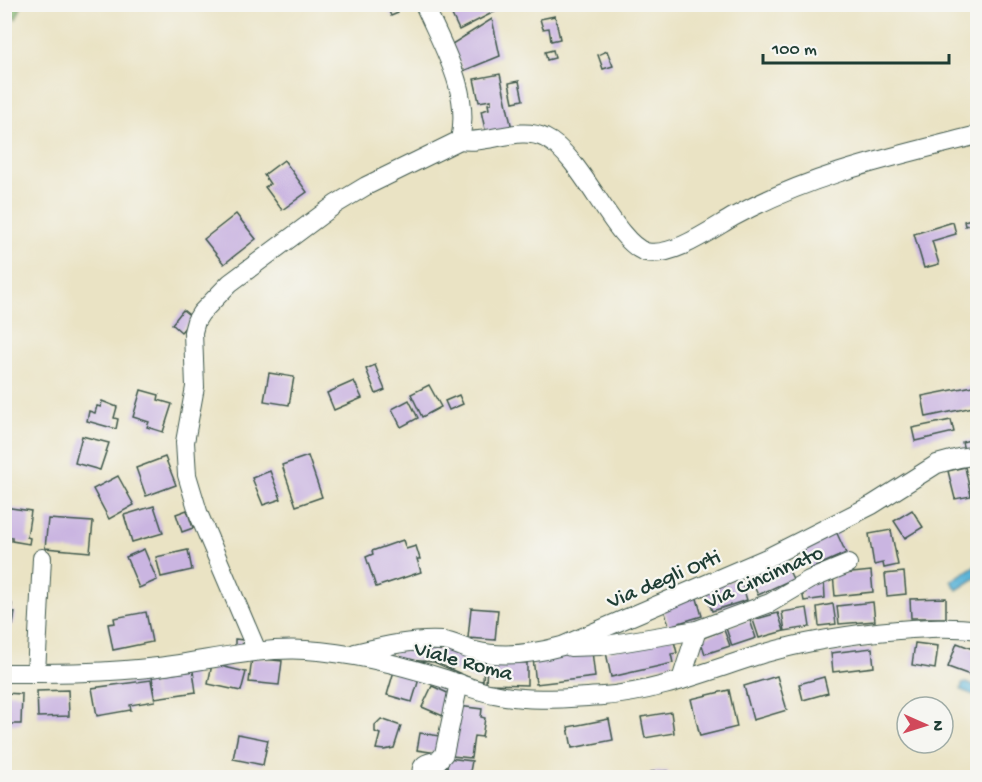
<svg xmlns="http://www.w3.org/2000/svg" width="982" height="782" font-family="'Gochi Hand',sans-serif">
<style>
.forest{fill:#89ba74;stroke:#547c54;stroke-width:1.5}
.water{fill:#5bb4d8;stroke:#3d7886;stroke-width:1.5}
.building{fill:#cab5e1}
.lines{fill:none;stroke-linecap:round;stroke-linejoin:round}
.minor-casing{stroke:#3d564a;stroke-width:20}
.minor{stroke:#fff;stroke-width:18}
.labels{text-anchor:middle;stroke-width:4.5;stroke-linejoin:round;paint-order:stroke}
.street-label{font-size:22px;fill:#1f3d34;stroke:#f6f6f2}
</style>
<rect width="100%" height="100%" fill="#f6f6f2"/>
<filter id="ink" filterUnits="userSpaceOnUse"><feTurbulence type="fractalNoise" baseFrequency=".0167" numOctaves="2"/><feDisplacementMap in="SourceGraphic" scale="12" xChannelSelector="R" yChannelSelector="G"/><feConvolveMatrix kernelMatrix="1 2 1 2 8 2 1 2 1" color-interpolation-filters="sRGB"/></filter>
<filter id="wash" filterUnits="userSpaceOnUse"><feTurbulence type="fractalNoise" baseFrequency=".008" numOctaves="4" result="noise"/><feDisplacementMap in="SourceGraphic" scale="24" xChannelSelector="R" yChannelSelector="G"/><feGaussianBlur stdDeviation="1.35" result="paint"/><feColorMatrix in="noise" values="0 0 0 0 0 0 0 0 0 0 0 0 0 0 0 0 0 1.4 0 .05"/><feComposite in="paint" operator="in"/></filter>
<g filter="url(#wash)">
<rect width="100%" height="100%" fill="#eae3c4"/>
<polygon class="forest" points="5,4 22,5 16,19 5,7"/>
<g class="water">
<polygon points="974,566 977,572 977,577 957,590 951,581"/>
<polygon points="967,683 977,688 976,696 961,690 962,684"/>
</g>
<g id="blocks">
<g class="building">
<polygon points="447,4 494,4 496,11 459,30"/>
<polygon points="395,6 398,13 391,16 388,9"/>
<polygon points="555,16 560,39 551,41 549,28 543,29 540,19"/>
<polygon points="492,19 500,56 463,71 452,44"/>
<polygon points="553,50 555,58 547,60 545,52"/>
<polygon points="607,51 613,66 603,69 598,55"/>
<polygon points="500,74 512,129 486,134 481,111 489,109 488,104 491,104 491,100 479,102 474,79"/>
<polygon points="519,81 523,100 513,102 509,83"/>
<polygon points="284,160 307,192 282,210 265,187 270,184 264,175"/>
<polygon points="236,214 256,239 224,264 204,239"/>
<polygon points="975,218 977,222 965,226 964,221"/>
<polygon points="953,222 956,234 932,241 939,264 924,268 914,234"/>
<polygon points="183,310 193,318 181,332 172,324"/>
<polygon points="375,365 385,390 376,394 366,369"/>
<polygon points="269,373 294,377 289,405 264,401"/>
<polygon points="354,381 362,398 334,410 327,393"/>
<polygon points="429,385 441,407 422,417 411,394"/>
<polygon points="978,385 978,406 926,417 922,396"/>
<polygon points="141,390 159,395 158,400 172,404 163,432 147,427 149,422 133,417"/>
<polygon points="459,395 463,404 449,410 445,401"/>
<polygon points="409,400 418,418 401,427 392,409"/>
<polygon points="102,401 117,407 114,418 118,419 116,429 87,421 89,411 95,413 97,406 101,407"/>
<polygon points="951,420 954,432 915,441 912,428"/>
<polygon points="82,436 109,443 100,470 75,463"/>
<polygon points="978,438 978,452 965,455 962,442"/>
<polygon points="308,456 322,497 296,506 282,465"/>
<polygon points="165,457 176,485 146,496 136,468"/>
<polygon points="965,467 971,496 955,499 948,471"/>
<polygon points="270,471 281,499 263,505 252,478"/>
<polygon points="118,476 134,505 109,519 93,489"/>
<polygon points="154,506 163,533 132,542 124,515"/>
<polygon points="4,507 31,511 27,537 30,538 29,544 12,541 12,537 4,536"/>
<polygon points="187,510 193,528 182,532 176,514"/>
<polygon points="912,510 923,527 905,538 894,521"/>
<polygon points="48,519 93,522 90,552 45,548"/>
<polygon points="835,529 846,553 810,569 799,546"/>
<polygon points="891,530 898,565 884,568 883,563 874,565 869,534"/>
<polygon points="403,540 406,549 416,546 420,559 417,559 421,572 376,587 366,557 373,554 372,551"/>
<polygon points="144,549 157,580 139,588 126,557"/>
<polygon points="188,550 192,570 161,577 156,557"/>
<polygon points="783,558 793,579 758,595 748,573"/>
<polygon points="871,571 873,592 835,596 833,575"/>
<polygon points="904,572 906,594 887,596 885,574"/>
<polygon points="740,578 747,600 712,611 705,590"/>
<polygon points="824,580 825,598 804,601 801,586"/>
<polygon points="696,595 702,616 669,626 663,606"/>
<polygon points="946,598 946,618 911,618 910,599"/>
<polygon points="873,602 875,621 839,624 837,606"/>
<polygon points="4,603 12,604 11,611 15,612 13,625 9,624 7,636 4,635"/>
<polygon points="833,604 836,624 819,626 817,607"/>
<polygon points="471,608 498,610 495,640 468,638"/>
<polygon points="807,608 810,627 785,631 782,612"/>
<polygon points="146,612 152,642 113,650 108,624 115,623 114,618"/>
<polygon points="778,613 784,631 759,638 753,620"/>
<polygon points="750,620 756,638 732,646 726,628"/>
<polygon points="724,630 730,646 705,654 700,639"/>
<polygon points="673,637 677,653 671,654 673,663 611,677 606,652"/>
<polygon points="235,639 243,640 242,647 235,647"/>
<polygon points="915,643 938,646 935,669 912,665"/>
<polygon points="957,643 978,651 978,678 948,667"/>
<polygon points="444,644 484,663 483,681 475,680 434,662 394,659 394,651 441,650"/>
<polygon points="872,648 874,667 833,672 831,653"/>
<polygon points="592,651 595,677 536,684 533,658"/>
<polygon points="252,658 282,661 279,685 249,682"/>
<polygon points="487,662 527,663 527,685 486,684"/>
<polygon points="212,664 246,672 241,691 208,684"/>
<polygon points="193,671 196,692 155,698 152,677"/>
<polygon points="394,671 419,679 412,702 387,695"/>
<polygon points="777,676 787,710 753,720 744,686"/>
<polygon points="824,677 828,693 803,700 799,684"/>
<polygon points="151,680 155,701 130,705 131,710 97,716 92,688"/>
<polygon points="432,686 452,695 443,716 422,707"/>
<polygon points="68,690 69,716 38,717 37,691"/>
<polygon points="729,690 737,727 700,736 691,699"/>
<polygon points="4,693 22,694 21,724 4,724"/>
<polygon points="458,706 482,709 481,717 485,718 482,737 474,736 471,758 452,756"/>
<polygon points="671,712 674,733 645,738 641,717"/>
<polygon points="381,719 401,726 394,748 384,750 376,749 380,734 375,732 375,725"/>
<polygon points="609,719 613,740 572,748 568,727"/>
<polygon points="420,733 446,737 444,754 417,750"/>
<polygon points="238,734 268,740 263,765 233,759"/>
<polygon points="448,758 472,761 469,777 435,775 436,767 447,768"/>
<polygon points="668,771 669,777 645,777 645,775 651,774 651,772"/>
</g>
</g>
</g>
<g filter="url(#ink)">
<use href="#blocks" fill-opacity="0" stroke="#3d564a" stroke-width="1.5"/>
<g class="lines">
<defs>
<g id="minor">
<path d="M460 140C488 145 519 125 545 138 582 155 615 244 646 252 672 258 712 229 733 217 812 174 891 157 978 135"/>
<polyline points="570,647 601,646 697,630 770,603 809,580 848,564"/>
<path d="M257 651 199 515 187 475 185 442 195 387 193 332 196 321 201 313 230 283 336 204 366 186 460 140C471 91 443 48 424 4"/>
<path d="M355 653C384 646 414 639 443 641 454 642 464 649 475 651 504 658 533 654 562 646L767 558 872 505 937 464 959 458 978 455"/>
<path d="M4 673C56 673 107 673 158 667 208 661 256 647 306 650 352 653 398 664 442 678 459 683 476 691 494 694 530 702 567 698 603 696 658 692 710 670 762 654 807 641 851 634 898 630 925 628 951 626 978 630"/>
<polyline points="36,673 42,558"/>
<polyline points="681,680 697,630"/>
<path d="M422 778C419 764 427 762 438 761L444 754 459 683"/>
</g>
</defs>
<use href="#minor" class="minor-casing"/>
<use href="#minor" class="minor"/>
</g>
</g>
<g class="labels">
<g class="street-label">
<text transform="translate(763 575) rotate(-24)" y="8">Via Cincinnato</text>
<text transform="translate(663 577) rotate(-23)" y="8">Via degli Orti</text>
<text transform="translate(464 659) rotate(15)" y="8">Viale Roma</text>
</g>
</g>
<rect width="982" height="782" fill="none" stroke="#f6f6f2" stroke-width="24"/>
<g transform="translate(925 725) rotate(93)"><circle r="28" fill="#f6f6f2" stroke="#a0aca6" stroke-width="1.5"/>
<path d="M0-4.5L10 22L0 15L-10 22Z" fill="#d1495b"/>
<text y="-9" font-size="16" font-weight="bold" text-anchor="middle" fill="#1f3d34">N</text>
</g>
<path d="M763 54v9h186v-9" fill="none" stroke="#1f3d34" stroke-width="3"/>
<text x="772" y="54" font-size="18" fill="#1f3d34" stroke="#f6f6f2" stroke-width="4.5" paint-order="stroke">100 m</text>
</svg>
